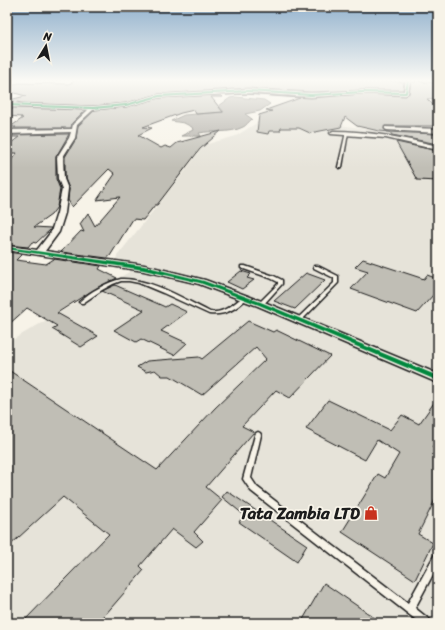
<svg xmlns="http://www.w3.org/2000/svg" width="445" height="630" font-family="Sriracha,sans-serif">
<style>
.built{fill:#e6e3d9}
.water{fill:#aca9a2;stroke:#72716c}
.building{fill:#c0beb5;stroke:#1c1c1c}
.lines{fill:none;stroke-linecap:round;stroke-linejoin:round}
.service-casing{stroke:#1c1c1c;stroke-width:3}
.minor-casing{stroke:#1c1c1c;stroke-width:3}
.service{fill:#f7f3e8;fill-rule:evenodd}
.minor{fill:#f7f3e8;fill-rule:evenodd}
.cycleway-casing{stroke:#f7f3e8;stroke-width:2}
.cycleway{fill:#00873e;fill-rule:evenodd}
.labels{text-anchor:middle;stroke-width:3.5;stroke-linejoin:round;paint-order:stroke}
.near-poi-label{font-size:17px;font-weight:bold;fill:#1c1c1c;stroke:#f7f3e8;text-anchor:end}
</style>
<rect width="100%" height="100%" fill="#f7f3e8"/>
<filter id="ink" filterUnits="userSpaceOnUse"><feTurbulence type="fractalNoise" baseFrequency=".025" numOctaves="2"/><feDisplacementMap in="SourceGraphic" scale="8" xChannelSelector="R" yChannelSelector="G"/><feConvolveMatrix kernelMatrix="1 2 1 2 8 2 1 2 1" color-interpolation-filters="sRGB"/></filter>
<g filter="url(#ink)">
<polygon class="built" points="266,117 293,118 387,132 438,143 438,623 7,623 7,343 136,268 116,261 117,256 185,171 204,145 236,136"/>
<path class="water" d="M236 97 264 100 270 104 260 111 245 114 252 119C249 121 246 126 243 127 229 134 213 130 199 133L201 136H181L193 130 192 127 184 123 171 121 184 115 224 112 219 106 230 98Z"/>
<g class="building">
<polygon points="76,80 368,80 404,82 403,90 363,90 311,92 248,88 159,94 126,103 93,106 21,103 9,100 26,96 7,91 7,89 18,83 69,84"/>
<polygon points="415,80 422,82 438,83 438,99 427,99 438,110 438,126 385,126 384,129 387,132 437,134 438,144 392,135 390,132 379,131 357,126 345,117 341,127 310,133 299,128 281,128 280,131 269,131 268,134 257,132 259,115 272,111 266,110 300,98 244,94 226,95 248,94 311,98 363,94 406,96 409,93 411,82 416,82"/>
<polygon points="221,95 223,97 211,97 223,112 196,114 194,110 181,113 143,127 152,128 138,135 161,148 165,146 171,148 177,143 221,131 200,149 157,205 155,205 143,220 133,219 110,256 107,258 61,252 81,231 84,232 80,224 88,213 95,226 120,197 97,200 115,174 109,169 72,207 68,200 69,189 65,179 65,157 76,139 78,126 95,110 126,107 159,98"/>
<polygon points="11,108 85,110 72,123 71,128 14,128 16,127 10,127 23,118 20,118 22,117 7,116 7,112 13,109 8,109"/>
<polygon points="69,134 56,157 56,179 60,189 57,207 51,215 34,227 51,228 50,230 36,243 32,242 28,247 7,245 7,165 17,153 7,153 7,146 19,137 11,137 13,135"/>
<polygon points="396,142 438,151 438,181 417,180"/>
<polygon points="7,252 22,254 16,260 46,264 54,259 101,266 99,269 117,278 93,290 57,313 98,336 81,347 52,329 57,326 27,308 7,326"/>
<polygon points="363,259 424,279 427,275 438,279 438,295 434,294 417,313 351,289 368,271 355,267"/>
<polygon points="241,271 251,274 247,278 254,280 242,289 227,282"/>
<polygon points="306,273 325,280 295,309 274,301"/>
<polygon points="115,285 163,306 165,307 170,304 187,312 161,331 187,343 174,355 141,339 136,342 114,330 144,310 102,291"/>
<polygon points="248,321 273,332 276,330 330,356 290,398 276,390 242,426 254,432 206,487 222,500 194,532 203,541 196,547 172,529 140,566 144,570 98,623 22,623 109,534 63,497 7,548 7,369 157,470 215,408 266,359 256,347 202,395 170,376 162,376 155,370 146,372 137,367 147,361 199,357 202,359"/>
<polygon points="438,397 438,439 432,447 438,450 438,494 418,534 433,543 415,580 342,532 378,474 385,478 399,454 377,440 365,460 306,429 328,400 390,430 402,415 419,424"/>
<polygon points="227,491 307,545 297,562 239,522 244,515 222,497"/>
<polygon points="324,583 382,623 301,623"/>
</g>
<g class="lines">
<defs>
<g id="service">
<polygon points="346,132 348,133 342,167 340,168 338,167"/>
<polygon points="241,266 245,266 274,276 282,280 282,284 263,305 259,305 259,303 278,284 278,282 270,278 241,268"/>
<polygon points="314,266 318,266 338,276 338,283 300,322 296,322 295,321 296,320 334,283 334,278 314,268"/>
<path d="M121 279C150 278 184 299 210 312 220 313 227 309 235 303 239 300 242 297 247 297V298C237 309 224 316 209 314L163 293 139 283 129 281H121L113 284 102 290 83 303H81L79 302C90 292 107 282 121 279Z"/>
<polygon points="258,432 260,433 261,435 251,478 257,487 408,603 435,554 438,553 438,565 415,608 430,620 432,623 420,623 251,491 243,479 255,435 256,433"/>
</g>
<g id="minor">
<polygon points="406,80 410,80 408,93 406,94 363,93 311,96 248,92 159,97 126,106 94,109 77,125 75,138 63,157 64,179 68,189 65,213 59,232 45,251 144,265 205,280 264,302 438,374 438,383 258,306 199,284 144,271 7,250 7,246 37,250 51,232 57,213 62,189 58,179 57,157 69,138 71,132 7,134 7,130 72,129 73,124 89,109 7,106 7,104 93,107 126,104 159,95 248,90 311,94 363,91 404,92"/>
<polygon points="420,80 438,80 438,82 422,81"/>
<polygon points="385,127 438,129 438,133 387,130 385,129"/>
<path d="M333 131C369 131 403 138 438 146V150L386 138 331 134 330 133Z"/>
</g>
</defs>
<use href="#service" class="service-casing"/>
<use href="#minor" class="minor-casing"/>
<use href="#service" class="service"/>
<use href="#minor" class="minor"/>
<defs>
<g id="cycleway">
<polygon points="407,80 409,80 407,93 406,94 363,93 311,96 248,92 159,97 126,106 93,109 7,106 7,104 93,107 126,104 159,95 248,90 311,94 363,91 405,92"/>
<polygon points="7,247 144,266 204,281 263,303 438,376 438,381 259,305 200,283 144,270 7,249"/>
</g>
</defs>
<use href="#cycleway" class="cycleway-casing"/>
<use href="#cycleway" class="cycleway"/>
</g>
</g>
<linearGradient id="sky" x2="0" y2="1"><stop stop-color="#90b0cc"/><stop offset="0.48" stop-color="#fbfaf5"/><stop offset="1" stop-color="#fbfaf5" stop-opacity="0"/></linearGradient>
<rect width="445" height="168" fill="url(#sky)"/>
<defs>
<symbol id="shop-bare" viewBox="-9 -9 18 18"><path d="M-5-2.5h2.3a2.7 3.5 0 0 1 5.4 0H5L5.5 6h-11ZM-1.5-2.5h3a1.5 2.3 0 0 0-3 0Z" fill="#c8321e" stroke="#f7f3e8" stroke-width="2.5" paint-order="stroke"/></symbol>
</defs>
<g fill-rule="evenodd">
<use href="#shop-bare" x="361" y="503" width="20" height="20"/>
</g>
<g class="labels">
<g class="near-poi-label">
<text x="360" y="519">Tata Zambia LTD</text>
</g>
</g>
<rect width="445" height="630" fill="none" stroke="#f7f3e8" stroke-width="24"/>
<rect x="12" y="12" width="421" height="606" fill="none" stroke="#1c1c1c" stroke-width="1.5" filter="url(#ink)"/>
<g transform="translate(46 46) rotate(10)" stroke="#f7f3e8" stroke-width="3" paint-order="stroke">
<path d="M0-3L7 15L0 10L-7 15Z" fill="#1c1c1c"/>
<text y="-6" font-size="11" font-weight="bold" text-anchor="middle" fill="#1c1c1c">N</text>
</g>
</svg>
